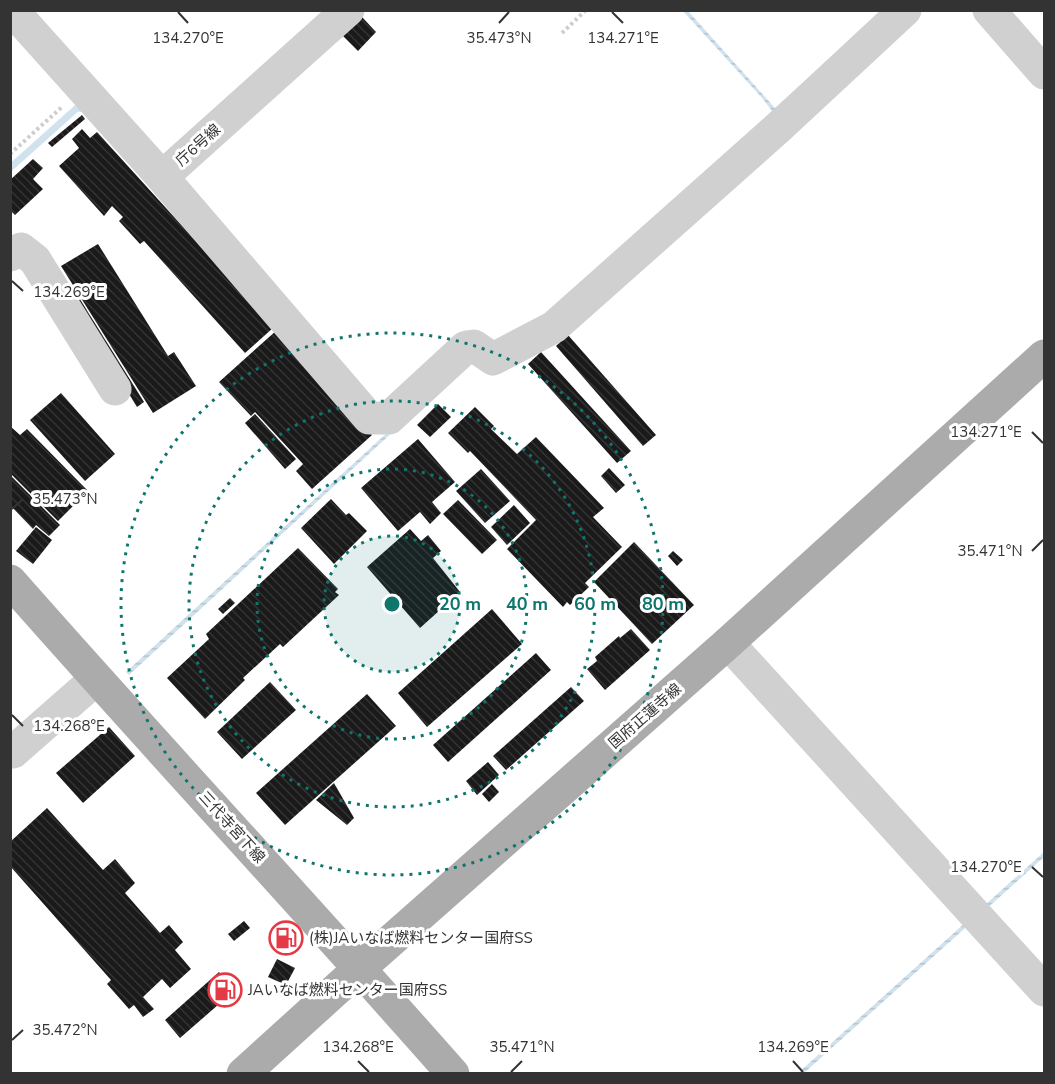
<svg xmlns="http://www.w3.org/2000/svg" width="1055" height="1084" font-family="'Nunito Sans','Noto Sans JP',sans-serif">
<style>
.water{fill:url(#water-rules)}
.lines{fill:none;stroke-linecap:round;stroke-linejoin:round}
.stream{stroke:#cfe2ee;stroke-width:7}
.building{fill:url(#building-back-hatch)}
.path{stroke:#cdcdcd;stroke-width:4;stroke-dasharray:3 3;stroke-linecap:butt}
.minor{stroke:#d0d0d0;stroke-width:33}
.major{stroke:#ababab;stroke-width:33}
.ticks{fill:none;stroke:#333;stroke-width:2}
.ring{fill:none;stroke:#0f766e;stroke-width:3;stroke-dasharray:3 6}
.labels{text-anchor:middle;stroke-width:6;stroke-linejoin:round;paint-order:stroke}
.street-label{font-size:15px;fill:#333;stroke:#fff}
.poi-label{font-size:15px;fill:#333;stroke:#fff;text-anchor:start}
.ticks-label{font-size:15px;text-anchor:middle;fill:#333;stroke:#fff;stroke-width:6;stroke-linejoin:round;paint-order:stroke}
.centre{fill:#0f766e;stroke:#fff;stroke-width:3}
.ring-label{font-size:18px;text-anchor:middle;font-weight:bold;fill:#0f766e;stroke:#fff;stroke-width:6;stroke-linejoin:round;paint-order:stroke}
</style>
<defs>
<pattern id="water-rules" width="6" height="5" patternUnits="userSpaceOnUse" patternTransform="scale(1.5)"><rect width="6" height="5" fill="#cfe2ee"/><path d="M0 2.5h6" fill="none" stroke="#b2c2cd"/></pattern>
<pattern id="building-back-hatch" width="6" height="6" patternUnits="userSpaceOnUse" patternTransform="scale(1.5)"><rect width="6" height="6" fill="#1a1a1a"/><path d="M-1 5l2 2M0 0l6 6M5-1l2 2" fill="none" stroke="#333"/></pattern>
</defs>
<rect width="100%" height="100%" fill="#fff"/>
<g class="water">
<polygon points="683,11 688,11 775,108 883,11 890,11 543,321 473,358 129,675 126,672 473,354 543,316 772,111 763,99"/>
<polygon points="1044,852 1044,857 804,1073 797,1074"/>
</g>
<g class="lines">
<polyline class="stream" points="10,168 77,108 87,109"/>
</g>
<g class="building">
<polygon points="362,17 376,32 358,51 343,36"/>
<polygon points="82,115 85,119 52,147 48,143"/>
<polygon points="82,129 90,138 97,132 274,327 245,353 144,241 140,244 119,221 123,217 112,206 104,216 59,166 79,148 72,139"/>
<polygon points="33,159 43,168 33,179 43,189 15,215 10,210 10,180"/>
<polygon points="98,244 168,356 174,352 196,386 153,413 61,266"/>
<polygon points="78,296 144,402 137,407 72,300"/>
<polygon points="277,330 372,435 312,489 296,471 303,464 255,412 251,416 219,382"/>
<polygon points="568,335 656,435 643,446 556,346"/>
<polygon points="541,352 631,451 617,463 528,364"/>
<polygon points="61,393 115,454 85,481 30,420"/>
<polygon points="438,404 451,417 430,437 417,425"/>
<polygon points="475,407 494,426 491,429 517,454 536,437 604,508 593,517 622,547 585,583 589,587 570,605 567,602 563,607 507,549 536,520 470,451 468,453 448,433"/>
<polygon points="255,414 296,459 285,469 245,423"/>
<polygon points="10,426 20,435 27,429 88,491 58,521 10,473"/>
<polygon points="418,439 455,482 432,502 441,513 430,524 420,512 398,531 361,488"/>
<polygon points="609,468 625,485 616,493 601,476"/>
<polygon points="481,469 510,501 485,523 456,491"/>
<polygon points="10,475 60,525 49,536 36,525 33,529 10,505"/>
<polygon points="331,499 346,515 349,513 367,531 334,564 301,528"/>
<polygon points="458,500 497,540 482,554 443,514"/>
<polygon points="514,505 530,523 507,545 491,527"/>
<polygon points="36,527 52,540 33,564 16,551"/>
<polygon points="410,529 421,541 428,535 441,551 433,558 460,592 420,628 367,567"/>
<polygon points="634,542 694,605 652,644 594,582"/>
<polygon points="298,548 338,589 335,592 339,595 283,647 280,644 243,678 245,680 205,719 167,678 209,639 206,634"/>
<polygon points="673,551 683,560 677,566 668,556"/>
<polygon points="230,598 235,603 223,614 218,609"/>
<polygon points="492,609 522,644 427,727 398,693"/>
<polygon points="631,629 650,650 605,690 587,669 597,661 595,657 619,636 620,638"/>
<polygon points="536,653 551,670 448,762 433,745"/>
<polygon points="270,682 296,710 242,759 217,732"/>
<polygon points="571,687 584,701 506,770 493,756"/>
<polygon points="367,694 396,726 285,825 256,793"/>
<polygon points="109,727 135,756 83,803 56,773"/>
<polygon points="488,762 499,775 477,795 466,781"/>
<polygon points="334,783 354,818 347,825 316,800"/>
<polygon points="492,784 499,792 489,802 482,794"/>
<polygon points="47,808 103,870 115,859 135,883 125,893 160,933 169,925 183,942 175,950 191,969 170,988 162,979 143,997 154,1009 143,1017 134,1005 129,1009 107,984 111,980 10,866 10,842"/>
<polygon points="244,921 250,928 234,941 228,934"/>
<polygon points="277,959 295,968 286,985 268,977"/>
<polygon points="219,972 234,991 180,1038 165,1020"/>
</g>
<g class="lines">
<g class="path">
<polyline points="562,33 586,10"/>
<polyline points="10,154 63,106"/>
</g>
<g class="minor">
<polyline points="12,10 162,177 348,10"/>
<polyline points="989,10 1044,73"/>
<polyline points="162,177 369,418 389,418 466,347 474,346 493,359 554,327 778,128 905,10"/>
<polyline points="10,255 21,249 35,260 115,389"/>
<polyline points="728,643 1044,990"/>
<polyline points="13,752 96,679"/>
</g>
<g class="major">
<path d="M10 581C156 747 307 908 453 1074"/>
<polyline points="243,1074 360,968 728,643 1044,356"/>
</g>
</g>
<path class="ticks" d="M178 12 188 23M612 12 623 23M499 23 509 12M12 281 23 291M1032 432 1043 443M12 509 23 499M1032 551 1043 540M12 715 23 726M1032 867 1043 877M12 1040 23 1030M358 1061 369 1072M793 1061 803 1072M511 1072 522 1061"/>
<circle cx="392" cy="604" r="68" fill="#0f766e" fill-opacity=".12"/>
<g class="ring">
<circle cx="392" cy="604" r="68"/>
<circle cx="392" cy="604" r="135"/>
<circle cx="392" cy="604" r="203"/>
<circle cx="392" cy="604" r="271"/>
</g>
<defs>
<symbol id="fuel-ring" viewBox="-11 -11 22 22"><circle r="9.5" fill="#fff" stroke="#e63946" stroke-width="1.5"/><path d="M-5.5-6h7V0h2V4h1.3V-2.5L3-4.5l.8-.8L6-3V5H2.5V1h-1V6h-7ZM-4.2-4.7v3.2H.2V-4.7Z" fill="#e63946"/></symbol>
</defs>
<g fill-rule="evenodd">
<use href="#fuel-ring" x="267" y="919" width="38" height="38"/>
<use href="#fuel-ring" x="206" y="971" width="38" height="38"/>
</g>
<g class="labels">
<g class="street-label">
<text transform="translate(198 145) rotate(-42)" y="5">庁6号線</text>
<text transform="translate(645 716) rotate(-41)" y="5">国府正蓮寺線</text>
<text transform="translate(232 827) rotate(48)" y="5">三代寺宮下線</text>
</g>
<g class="poi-label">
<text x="309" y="943">(株)JAいなば燃料センター国府SS</text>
<text x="248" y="995">JAいなば燃料センター国府SS</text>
</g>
</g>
<g class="ticks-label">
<text x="623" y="43">134.271°E</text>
<text x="188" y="43">134.270°E</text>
<text x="499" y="43">35.473°N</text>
<text x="69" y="297">134.269°E</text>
<text x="986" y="437">134.271°E</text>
<text x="65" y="504">35.473°N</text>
<text x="990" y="556">35.471°N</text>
<text x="69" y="731">134.268°E</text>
<text x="986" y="872">134.270°E</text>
<text x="65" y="1035">35.472°N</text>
<text x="522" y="1052">35.471°N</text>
<text x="358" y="1052">134.268°E</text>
<text x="793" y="1052">134.269°E</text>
</g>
<circle cx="392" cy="604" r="9" class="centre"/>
<g class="ring-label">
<text x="460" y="610">20 m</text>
<text x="527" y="610">40 m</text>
<text x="595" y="610">60 m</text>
<text x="663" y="610">80 m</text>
</g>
<rect width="1055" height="1084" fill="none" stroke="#333333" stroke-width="24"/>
</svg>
